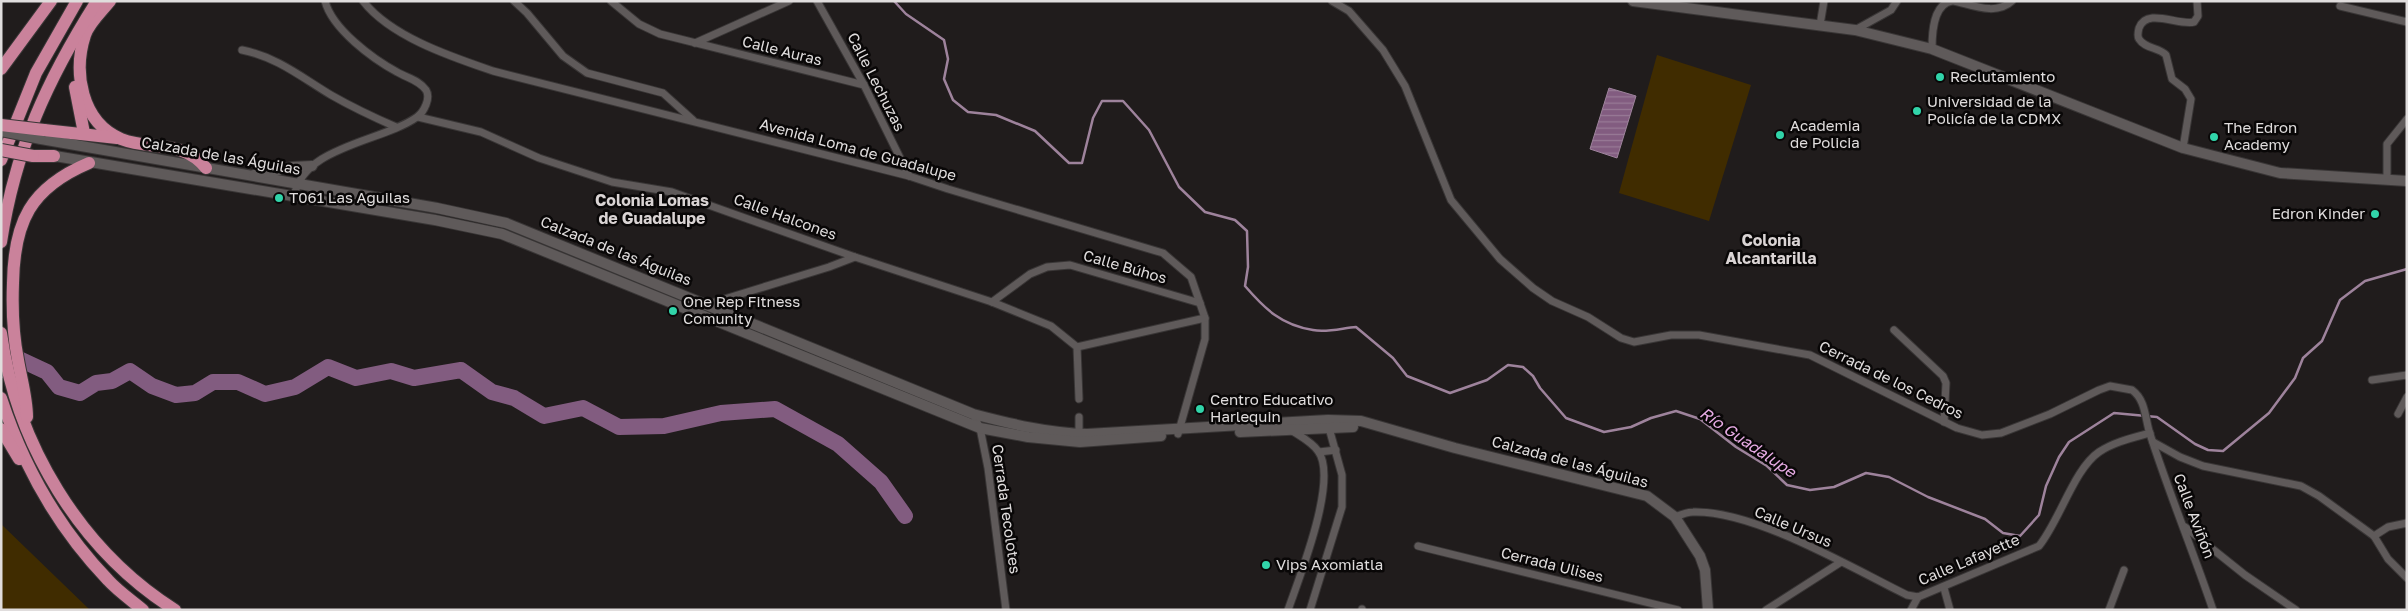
<svg xmlns="http://www.w3.org/2000/svg" width="2408" height="611" font-family="'Golos Text',sans-serif">
<style>
.green{fill:#402c00}
.water{fill:url(#water-rules);stroke:#9e839c}
.lines{fill:none;stroke-linecap:round;stroke-linejoin:round}
.stream{stroke:#9e839c;stroke-width:2.5}
.river{stroke:#825c80;stroke-width:16}
.minor-casing{stroke:#393636;stroke-width:9}
.secondary-casing{stroke:#393636;stroke-width:12}
.motorway-casing{stroke:#393636;stroke-width:14}
.minor{stroke:#5f5a5a;stroke-width:7}
.secondary{stroke:#5f5a5a;stroke-width:10}
.motorway{stroke:#ca829b;stroke-width:12}
.secondary-bridge-casing{stroke:#393636;stroke-width:12;stroke-linecap:butt}
.motorway-bridge-casing{stroke:#393636;stroke-width:14;stroke-linecap:butt}
.secondary-bridge{stroke:#5f5a5a;stroke-width:10}
.motorway-bridge{stroke:#ca829b;stroke-width:12}
.poi-dot{fill:#31d4a9;stroke:#090707;stroke-width:2}
.labels{text-anchor:middle;stroke-width:5;stroke-linejoin:round;paint-order:stroke}
.street-label{font-size:15px;fill:#e0dddd;stroke:#090707}
.poi-label{font-size:15px;fill:#e0dddd;stroke:#090707;text-anchor:start}
.neighbourhood-label{font-size:16px;font-weight:bold;fill:#dad4d4;stroke:#090707}
.water-label{font-size:16px;font-style:italic;fill:#e7abe4;stroke:#090707}
</style>
<defs>
<pattern id="water-rules" width="6" height="5" patternUnits="userSpaceOnUse" patternTransform="scale(1.25)"><rect width="6" height="5" fill="#825c80"/><path d="M0 2.5h6" fill="none" stroke="#997b97"/></pattern>
</defs>
<rect width="100%" height="100%" fill="#201c1c"/>
<g class="green">
<polygon points="1657,55 1751,85 1709,221 1619,193"/>
<polygon points="1,524 90,610 1,610"/>
</g>
<polygon class="water" points="1609,88 1636,96 1617,158 1590,149"/>
<g class="lines">
<path class="stream" d="M894 1 906 14 944 40 948 59 944 79 953 100 968 112 996 115 1035 131 1069 163H1082L1093 118 1102 101H1123L1149 130 1179 187 1205 212 1235 220 1247 231 1248 267 1245 286C1265 309 1281 325 1313 330 1326 333 1343 328 1356 327L1393 358 1407 376 1450 393 1487 380 1508 365 1523 367 1533 376 1540 388 1566 418 1604 432 1631 427 1651 418 1676 411 1700 419 1736 447 1767 466 1787 485 1810 490 1834 487 1866 473 1889 477 1928 497 1985 519 2003 533 2020 536 2039 515 2046 486 2059 457 2069 442 2114 413 2157 417 2195 444 2208 450 2223 451 2269 413 2295 378 2303 358 2322 341 2340 300 2365 281 2407 269"/>
<polyline class="river" points="1,370 17,358 47,372 59,387 80,393 96,383 112,381 130,371 152,386 176,395 195,393 213,382 238,382 265,394 295,387 328,367 356,378 391,371 414,378 461,370 492,392 514,398 544,416 583,408 619,427 664,426 721,413 775,409 838,444 881,482 905,516"/>
<defs>
<g id="minor">
<path d="M363 1C391 37 452 57 493 71L909 176 948 189 1163 253 1191 277 1205 318V339L1178 434"/>
<polyline points="514,1 527,13 563,56 587,73 663,93 693,120"/>
<polyline points="611,1 639,24 660,34 864,85"/>
<polyline points="817,1 864,85 909,176"/>
<path d="M1332 1 1349 11 1383 50 1405 86 1451 200 1500 259 1533 288 1552 301 1588 317 1621 338 1634 342 1671 335H1699L1810 355 1957 428 1982 435 2001 433 2050 414 2099 390 2110 386 2132 390C2146 400 2145 419 2150 434 2169 493 2193 551 2213 610"/>
<path d="M1954 1C1972 5 1996 16 2012 1"/>
<polyline points="2340,6 2407,22"/>
<polyline points="1820,25 1824,1"/>
<polyline points="1855,30 1891,10 1897,1"/>
<polyline points="695,43 789,1"/>
<path d="M1932 49C1932 33 1933 4 1952 1"/>
<path d="M242 50C277 57 301 77 331 95 352 107 373 117 396 127"/>
<polyline points="418,117 481,132 539,158 612,182 672,192 855,257 992,302 1051,326 1077,347 1079,399"/>
<path d="M2183 148 2191 99 2185 89 2172 79 2166 55C2159 47 2145 49 2139 39 2137 36 2138 32 2139 28 2147 7 2178 26 2194 22L2198 16 2197 1"/>
<polyline points="2387,180 2387,144 2407,119"/>
<path d="M294 197C302 146 382 142 417 117 424 112 431 98 426 90 419 80 407 78 397 72 373 59 332 29 325 1"/>
<polyline points="992,302 1030,274 1047,267 1070,265 1200,303"/>
<polyline points="705,305 829,267 855,257"/>
<polyline points="1894,330 1943,376 1946,383 1944,422"/>
<polyline points="1077,347 1205,318"/>
<polyline points="2372,380 2407,375"/>
<polyline points="973,414 980,428 988,468 1006,610"/>
<polyline points="2398,414 2407,397"/>
<polyline points="1079,437 1079,417"/>
<polyline points="2153,442 2180,457 2203,466 2301,486 2319,496 2374,536 2388,559 2407,578"/>
<polyline points="1319,452 1336,450"/>
<path d="M1675 517C1680 515 1687 512 1693 512 1754 510 1852 568 1907 595L1918 597 2039 546C2060 520 2074 469 2099 452 2114 442 2132 438 2150 433"/>
<polyline points="2185,527 2245,575 2296,610"/>
<polyline points="2374,536 2388,527 2407,523"/>
<polyline points="1418,546 1678,610"/>
<polyline points="1944,588 1950,610"/>
<polyline points="1362,609 1362,610"/>
<path d="M1288 610C1299 578 1339 479 1318 451 1312 442 1300 436 1291 430"/>
<polyline points="1310,610 1342,507 1342,475 1329,428"/>
<polyline points="1766,610 1841,562"/>
<polyline points="1911,610 1918,597"/>
<polyline points="2109,610 2124,570"/>
</g>
<g id="secondary">
<polyline points="1633,1 1855,30 1932,49 2183,148 2280,173 2407,181"/>
<path d="M41 139 437 208 506 223 973 414C1011 424 1048 433 1087 434L1328 420 1361 421 1455 448 1647 496 1675 517 1700 556 1705 570 1708 610"/>
<polyline points="49,155 435,220 502,234 980,428 1028,437 1080,442 1161,436"/>
<polyline points="254,175 292,167 312,166"/>
<polyline points="1240,432 1353,427"/>
</g>
<g id="motorway">
<path d="M110 1C102 11 89 23 85 35 73 72 81 122 121 139 151 151 183 139 206 168"/>
<polyline points="1,69 51,1"/>
<polyline points="75,87 84,133"/>
<polyline points="44,130 117,138"/>
<polyline points="33,156 54,156"/>
<polyline points="1,160 36,73 77,1"/>
<path d="M1 242C15 150 47 80 97 1"/>
<path d="M1 333C16 444 80 550 175 610"/>
<path d="M1 398C23 465 59 529 108 580 118 591 131 600 143 610"/>
<path d="M27 417C27 398 21 378 18 360 13 335 12 309 13 283 14 222 30 188 89 163"/>
<polyline points="1,429 19,459"/>
</g>
</defs>
<use href="#minor" class="minor-casing"/>
<use href="#secondary" class="secondary-casing"/>
<use href="#motorway" class="motorway-casing"/>
<use href="#minor" class="minor"/>
<use href="#secondary" class="secondary"/>
<use href="#motorway" class="motorway"/>
<defs>
<polyline id="secondary-bridge" points="1,131 41,139"/>
<g id="motorway-bridge">
<polyline points="1,125 44,130"/>
<polyline points="1,150 33,156"/>
</g>
</defs>
<use href="#secondary-bridge" class="secondary-bridge-casing"/>
<use href="#motorway-bridge" class="motorway-bridge-casing"/>
<use href="#secondary-bridge" class="secondary-bridge"/>
<use href="#motorway-bridge" class="motorway-bridge"/>
</g>
<g class="poi-dot">
<circle cx="1940" cy="77" r="5"/>
<circle cx="1917" cy="111" r="5"/>
<circle cx="1780" cy="135" r="5"/>
<circle cx="2214" cy="137" r="5"/>
<circle cx="279" cy="198" r="5"/>
<circle cx="2375" cy="214" r="5"/>
<circle cx="673" cy="311" r="5"/>
<circle cx="1200" cy="409" r="5"/>
<circle cx="1266" cy="565" r="5"/>
</g>
<g class="labels">
<g class="street-label">
<text transform="translate(782 51) rotate(14)" y="5">Calle Auras</text>
<text transform="translate(876 82) rotate(63)" y="5">Calle Lechuzas</text>
<text transform="translate(858 150) rotate(15)" y="5">Avenida Loma de Guadalupe</text>
<text transform="translate(221 156) rotate(10)" y="5">Calzada de las Águilas</text>
<text transform="translate(785 217) rotate(20)" y="5">Calle Halcones</text>
<text transform="translate(616 251) rotate(22)" y="5">Calzada de las Águilas</text>
<text transform="translate(1125 267) rotate(16)" y="5">Calle Búhos</text>
<text transform="translate(1891 380) rotate(26)" y="5">Cerrada de los Cedros</text>
<text transform="translate(1570 462) rotate(15)" y="5">Calzada de las Águilas</text>
<text transform="translate(1006 509) rotate(82)" y="5">Cerrada Tecolotes</text>
<text transform="translate(2194 516) rotate(69)" y="5">Calle Aviñón</text>
<text transform="translate(1793 527) rotate(23)" y="5">Calle Ursus</text>
<text transform="translate(1969 560) rotate(-23)" y="5">Calle Lafayette</text>
<text transform="translate(1552 565) rotate(14)" y="5">Cerrada Ulises</text>
</g>
<g class="poi-label">
<text x="1950" y="82">Reclutamiento</text>
<text x="1927" y="107">Universidad de la<tspan x="1927" dy="17">Policía de la CDMX</tspan></text>
<text x="1790" y="131">Academia<tspan x="1790" dy="17">de Policia</tspan></text>
<text x="2224" y="133">The Edron<tspan x="2224" dy="17">Academy</tspan></text>
<text x="289" y="203">T061 Las Aguilas</text>
<text x="2365" y="219" text-anchor="end">Edron Kinder</text>
<text x="683" y="307">One Rep Fitness<tspan x="683" dy="17">Comunity</tspan></text>
<text x="1210" y="405">Centro Educativo<tspan x="1210" dy="17">Harlequin</tspan></text>
<text x="1276" y="570">Vips Axomiatla</text>
</g>
<g class="neighbourhood-label">
<text x="652" y="206">Colonia Lomas<tspan x="652" dy="18">de Guadalupe</tspan></text>
<text x="1771" y="246">Colonia<tspan x="1771" dy="18">Alcantarilla</tspan></text>
</g>
<g class="water-label">
<text transform="translate(1748 442) rotate(34)" y="6">Río Guadalupe</text>
</g>
</g>
<rect width="2408" height="611" fill="none" stroke="#e0dddd" stroke-width="5"/>
</svg>
